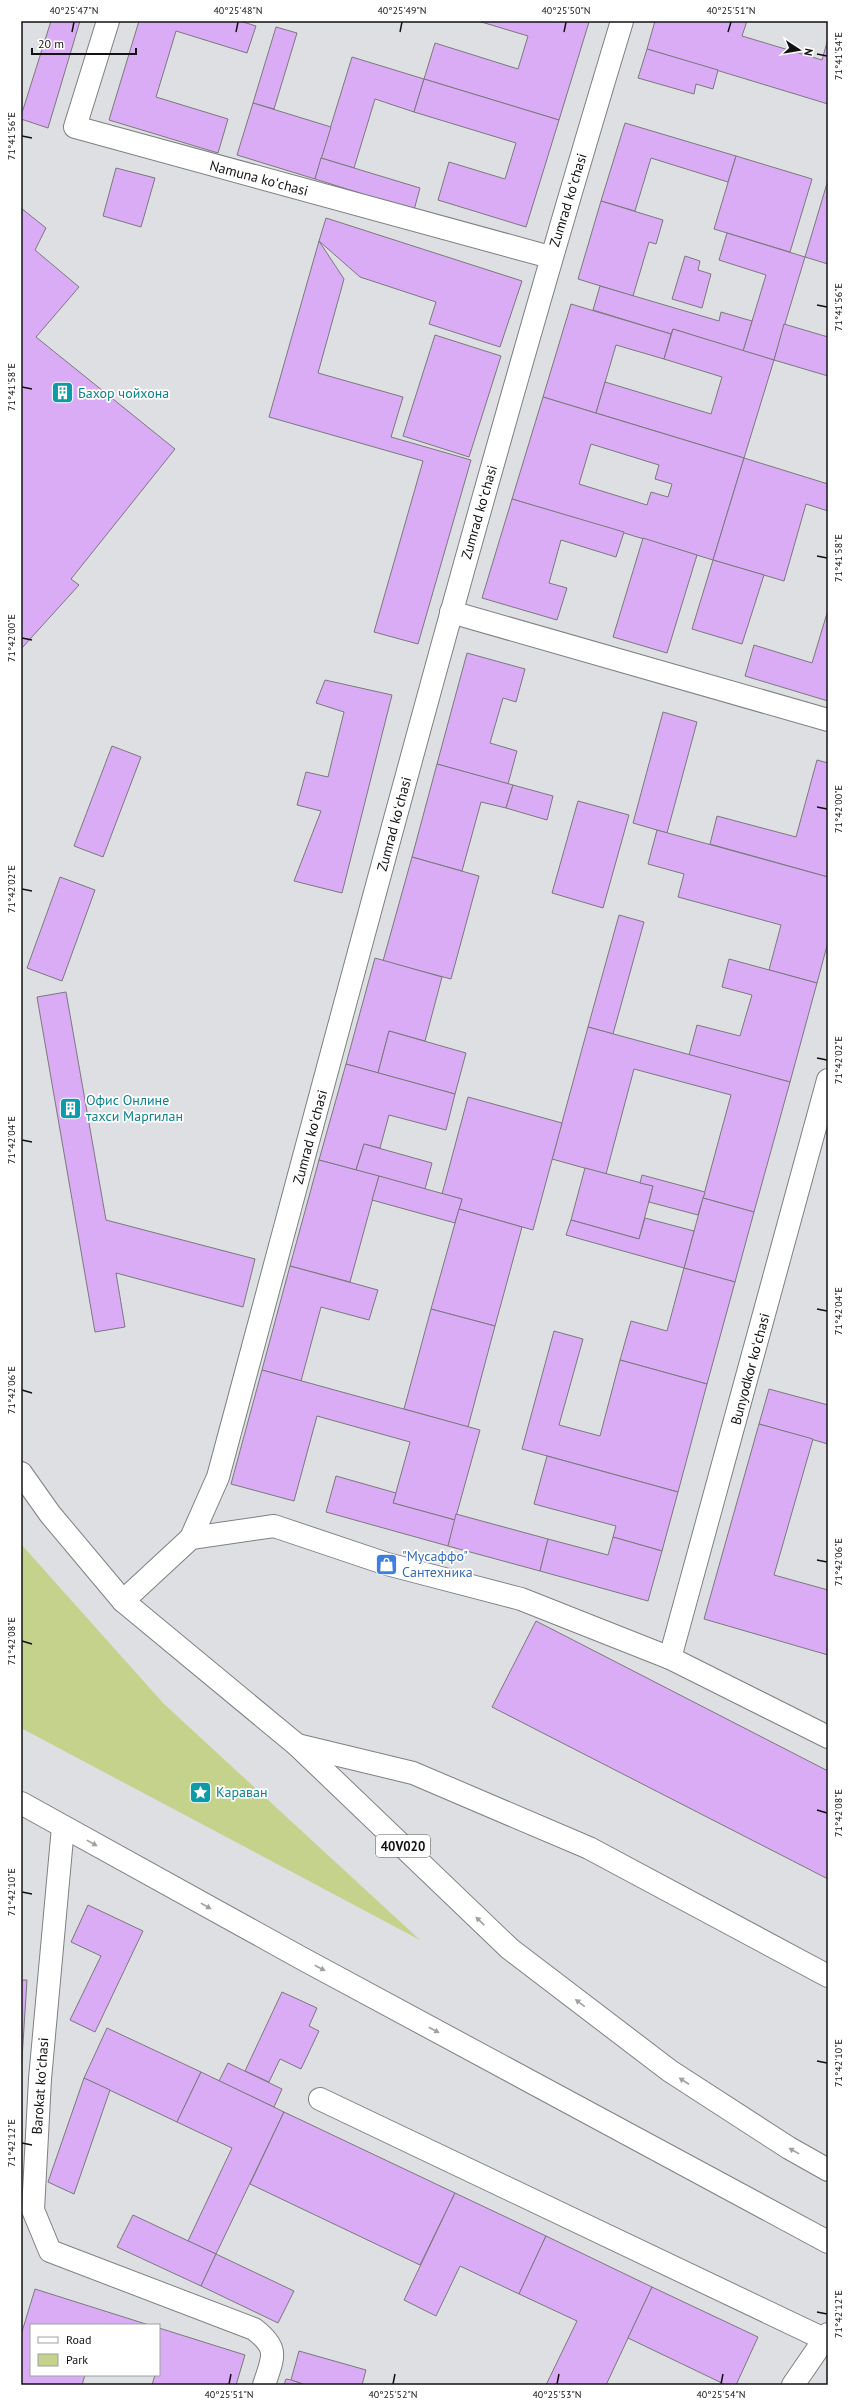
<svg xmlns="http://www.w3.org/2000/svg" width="849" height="2406" font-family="'PT Sans',sans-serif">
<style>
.green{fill:#c5d28c}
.building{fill:#dbacf6;stroke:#7a797b;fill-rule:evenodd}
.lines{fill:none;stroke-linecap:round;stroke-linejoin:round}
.minor-casing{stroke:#7e8083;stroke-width:24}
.major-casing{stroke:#7e8083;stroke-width:24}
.minor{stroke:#fff;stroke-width:22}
.major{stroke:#fff;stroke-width:22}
.oneway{fill:#a0a0a1}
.ticks{fill:none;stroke:#121214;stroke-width:1.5}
.labels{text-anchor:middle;stroke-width:3.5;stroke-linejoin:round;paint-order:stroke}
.shield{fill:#fff;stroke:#59595a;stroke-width:1}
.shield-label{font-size:13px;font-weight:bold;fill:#121214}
.street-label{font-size:14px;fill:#121214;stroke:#fff}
.culture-label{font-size:14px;fill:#0d838f;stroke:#fff;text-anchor:start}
.shop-label{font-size:14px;fill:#366cbe;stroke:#fff;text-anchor:start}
.neatline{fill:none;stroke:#121214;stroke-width:1.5}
.ticks-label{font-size:10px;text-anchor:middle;fill:#121214}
</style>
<rect width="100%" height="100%" fill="#dddfe2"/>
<polygon class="green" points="21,1544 163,1703 420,1940 21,1728"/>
<g class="building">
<polygon points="51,21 80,21 48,128 21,119 21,116"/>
<polygon points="139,21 240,21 256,26 247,53 176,31 156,97 228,119 218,153 109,120"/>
<polygon points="478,21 589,22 559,120 424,79 435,43 518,69 528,36"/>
<polygon points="655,21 747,21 742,36 822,60 828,39 828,104 647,49"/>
<polygon points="276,27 297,33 274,109 253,103"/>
<polygon points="647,49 718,70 713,89 696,84 694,94 638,78"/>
<polygon points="352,57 424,79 414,112 375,99 354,168 321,158"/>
<polygon points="424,79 559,120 526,227 438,200 449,162 505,179 516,143 414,112"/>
<polygon points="253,103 331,127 315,179 237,155"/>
<polygon points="625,123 736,156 728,182 651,158 635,211 601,201"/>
<polygon points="736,156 812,179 790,252 714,229"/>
<polygon points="321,158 420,188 414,210 315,179"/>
<polygon points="116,168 155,178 141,227 103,216"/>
<polygon points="828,180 828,264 805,257"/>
<polygon points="601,201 663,220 656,244 649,242 633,296 578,279"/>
<polygon points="21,208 46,228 35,250 79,287 36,337 175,449 71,579 79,585 21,649"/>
<polygon points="326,218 522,281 500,347 429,324 436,302 360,277 319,241"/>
<polygon points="727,233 805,257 774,360 743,351 766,275 719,260"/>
<polygon points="319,241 344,279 318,373 403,397 391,437 471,460 418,644 374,632 423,461 269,417"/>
<polygon points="685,256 700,261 698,270 711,274 702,308 672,299"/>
<polygon points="600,286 719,321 721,312 752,321 743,351 673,329 671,334 593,310"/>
<polygon points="571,304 671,334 664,359 616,345 596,413 543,397"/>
<polygon points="784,324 828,337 828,376 774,360"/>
<polygon points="673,329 774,360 744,458 596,413 605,382 711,414 722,377 664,359"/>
<polygon points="435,335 501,356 469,457 403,436"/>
<path d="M543 397 744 458 713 560 512 499ZM591 444 659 465 655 479 672 484 668 497 651 492 647 505 579 484Z"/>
<polygon points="744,458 828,484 828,511 806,504 784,581 713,560"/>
<polygon points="512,499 624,532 616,557 561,540 549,583 567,588 557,620 482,598"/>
<polygon points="643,538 697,555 667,653 613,637"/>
<polygon points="713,560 764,575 742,644 692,629"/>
<polygon points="828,610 828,701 745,676 754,645 812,663"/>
<polygon points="467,653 525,669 516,702 503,698 490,743 517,751 508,784 437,764"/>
<polygon points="325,680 392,695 342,893 294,881 321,811 297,805 306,772 328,777 344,712 316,703"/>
<polygon points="663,712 697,722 667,833 633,823"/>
<polygon points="112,746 141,757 103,857 74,846"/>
<polygon points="817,760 828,763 828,877 710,844 717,816 796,837"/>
<polygon points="437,764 513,785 506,808 481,802 462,871 412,857"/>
<polygon points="513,785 553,796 547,820 506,808"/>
<polygon points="578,801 629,815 603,908 552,893"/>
<polygon points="657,830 828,877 828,942 817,983 769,970 781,925 678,897 684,874 648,864"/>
<polygon points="412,857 479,876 451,979 383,961"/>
<polygon points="60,877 95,890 62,981 27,968"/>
<polygon points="619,915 644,922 613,1034 588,1027"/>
<polygon points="375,958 442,977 425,1041 389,1031 378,1073 346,1064"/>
<polygon points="729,959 817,983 790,1082 689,1055 697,1025 740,1036 752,995 722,987"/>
<polygon points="66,992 106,1220 255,1259 243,1307 116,1273 125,1327 95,1332 37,997"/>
<polygon points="588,1027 790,1082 754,1212 703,1198 731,1095 634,1069 606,1174 552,1159"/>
<polygon points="389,1031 466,1053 455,1094 378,1073"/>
<polygon points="346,1064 455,1094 446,1130 389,1115 380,1148 364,1144 356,1170 319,1160"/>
<polygon points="468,1097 562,1123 533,1230 459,1209 462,1199 442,1194"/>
<polygon points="364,1144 432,1163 425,1189 356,1170"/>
<polygon points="319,1160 379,1176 350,1282 290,1266"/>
<polygon points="585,1168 653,1186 639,1239 571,1220"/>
<polygon points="642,1175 705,1192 698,1215 649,1202 653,1186 640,1183"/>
<polygon points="379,1176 462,1199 455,1223 372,1200"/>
<polygon points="703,1198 754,1212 735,1282 684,1268"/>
<polygon points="459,1209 522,1227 495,1326 431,1309"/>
<polygon points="645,1218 694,1231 684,1268 566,1235 571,1220 639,1239"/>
<polygon points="290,1266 378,1290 369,1320 321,1307 301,1381 262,1370"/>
<polygon points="684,1268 735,1282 707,1384 620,1360 631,1321 667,1331"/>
<polygon points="431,1309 495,1326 468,1427 404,1409"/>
<polygon points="554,1331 583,1339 559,1425 600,1436 620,1360 707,1384 678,1492 522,1449"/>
<polygon points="262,1370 480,1430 455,1520 393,1503 410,1442 317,1416 294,1501 231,1484"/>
<polygon points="769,1389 828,1405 828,1444 759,1424"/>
<polygon points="759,1424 813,1439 774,1575 828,1590 828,1655 704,1619"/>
<polygon points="547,1456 678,1492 662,1551 613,1537 616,1526 534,1504"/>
<polygon points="336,1476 396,1493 393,1503 455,1520 448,1546 326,1512"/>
<polygon points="456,1514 548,1539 540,1571 448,1546"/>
<polygon points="613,1537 662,1551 648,1601 540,1571 548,1539 608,1555"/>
<polygon points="536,1621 828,1771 828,1879 492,1707"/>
<polygon points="88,1905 143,1931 95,2032 70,2020 101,1956 71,1942"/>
<polygon points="21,1980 27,1980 21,2075"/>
<polygon points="282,1992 317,2008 309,2026 319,2031 301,2069 280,2059 269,2082 245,2071"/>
<polygon points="107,2028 201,2072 177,2122 84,2078"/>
<polygon points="228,2063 282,2089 274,2107 219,2081"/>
<polygon points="201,2072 284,2112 216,2254 188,2241 232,2148 177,2122"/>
<polygon points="84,2078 110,2090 74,2194 48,2182"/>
<polygon points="284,2112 455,2193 420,2265 250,2184"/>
<polygon points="455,2193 546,2236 519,2294 460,2266 436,2316 404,2300"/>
<polygon points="133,2215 216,2254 201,2286 117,2247"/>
<polygon points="546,2236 652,2287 606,2385 546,2385 577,2321 519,2294"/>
<polygon points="216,2254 294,2291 278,2323 201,2286"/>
<polygon points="652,2287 758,2337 736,2385 726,2385 628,2338"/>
<polygon points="35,2289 149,2325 31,2325 31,2375 85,2375 82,2385 21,2385 21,2335"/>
<polygon points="159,2328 245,2355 236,2385 152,2385 155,2375 159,2375"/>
<polygon points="299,2351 366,2370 362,2385 306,2385 291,2380"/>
<polygon points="286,2379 291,2380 306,2385 284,2385"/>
</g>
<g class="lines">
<defs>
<g id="minor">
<polyline points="108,21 75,127 550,257"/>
<polyline points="451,612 828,720"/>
<polyline points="191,1538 274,1526 387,1564 521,1599 670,1658 828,1737"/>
<path d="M123 1601 191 1538 218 1477C349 991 476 503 622 21"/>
<polyline points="670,1658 828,1080"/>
<polyline points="297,1745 413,1773 589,1848 828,1976"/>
<path d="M63 1827 40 2079 33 2210 50 2251 254 2329C280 2349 273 2357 264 2385"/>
<polyline points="320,2099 824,2339"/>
<polyline points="793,2385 828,2334"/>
</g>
<g id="major">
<polyline points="21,1473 50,1514 123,1601 297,1745 510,1949 670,2071 789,2148 828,2170"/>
<polyline points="21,1803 303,1959 828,2242"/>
</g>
</defs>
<use href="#minor" class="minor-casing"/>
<use href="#major" class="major-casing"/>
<use href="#minor" class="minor"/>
<use href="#major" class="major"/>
</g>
<defs><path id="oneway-solid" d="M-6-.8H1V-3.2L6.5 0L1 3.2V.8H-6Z"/></defs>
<g class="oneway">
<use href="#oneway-solid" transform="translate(92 1843) rotate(29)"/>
<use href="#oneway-solid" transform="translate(206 1906) rotate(29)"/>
<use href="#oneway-solid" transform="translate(480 1921) rotate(-136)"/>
<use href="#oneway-solid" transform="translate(320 1968) rotate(28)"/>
<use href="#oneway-solid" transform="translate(580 2003) rotate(-143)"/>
<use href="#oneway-solid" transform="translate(434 2030) rotate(28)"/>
<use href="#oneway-solid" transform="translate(684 2081) rotate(-147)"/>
<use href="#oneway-solid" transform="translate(794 2151) rotate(-151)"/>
</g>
<path class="ticks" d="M72 32 74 22M236 32 238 22M400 32 402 22M564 32 566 22M728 32 731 22M817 54 827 56M22 136 32 138M817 305 827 307M22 387 32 389M817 556 827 558M22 638 32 640M817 807 827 809M22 889 32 891M817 1058 827 1060M22 1140 32 1142M817 1309 827 1311M22 1390 32 1393M817 1560 827 1562M22 1641 32 1644M817 1810 827 1813M22 1892 32 1894M817 2061 827 2063M22 2143 32 2145M817 2312 827 2314M229 2384 231 2374M393 2384 395 2374M557 2384 559 2374M721 2384 723 2374"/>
<defs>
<symbol id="building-square" viewBox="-11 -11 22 22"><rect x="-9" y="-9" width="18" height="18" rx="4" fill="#0f9aa8" stroke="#fff"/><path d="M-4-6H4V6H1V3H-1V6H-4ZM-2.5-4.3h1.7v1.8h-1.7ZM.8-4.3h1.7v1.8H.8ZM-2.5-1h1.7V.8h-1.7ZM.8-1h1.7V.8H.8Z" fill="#fff"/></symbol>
<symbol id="shop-square" viewBox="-11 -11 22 22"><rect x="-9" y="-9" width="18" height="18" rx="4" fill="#3f7fe0" stroke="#fff"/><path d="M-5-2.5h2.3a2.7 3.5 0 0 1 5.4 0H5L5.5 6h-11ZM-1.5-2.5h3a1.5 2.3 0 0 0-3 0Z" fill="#fff"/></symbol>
<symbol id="sight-square" viewBox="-11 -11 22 22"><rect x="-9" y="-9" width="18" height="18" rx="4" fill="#0f9aa8" stroke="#fff"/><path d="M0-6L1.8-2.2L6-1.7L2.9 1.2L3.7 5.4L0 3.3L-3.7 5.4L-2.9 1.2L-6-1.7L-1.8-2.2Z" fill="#fff"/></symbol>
</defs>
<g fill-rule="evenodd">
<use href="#building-square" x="50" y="380" width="25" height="25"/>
<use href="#building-square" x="58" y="1096" width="25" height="25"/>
<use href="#shop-square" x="374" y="1552" width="25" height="25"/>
<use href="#sight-square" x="188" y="1780" width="25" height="25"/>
</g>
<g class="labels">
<rect class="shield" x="376" y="1835" width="54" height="22" rx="3"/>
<g class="shield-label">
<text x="403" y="1851">40V020</text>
</g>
<g class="street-label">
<text transform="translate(259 178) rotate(15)" y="5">Namuna koʻchasi</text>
<text transform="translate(568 200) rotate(-73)" y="5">Zumrad koʻchasi</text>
<text transform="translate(479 512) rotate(-74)" y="5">Zumrad koʻchasi</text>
<text transform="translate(394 824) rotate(-75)" y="5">Zumrad koʻchasi</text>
<text transform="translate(310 1137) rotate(-75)" y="5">Zumrad koʻchasi</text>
<text transform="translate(750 1369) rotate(-75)" y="5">Bunyodkor koʻchasi</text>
<text transform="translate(40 2086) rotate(-86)" y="5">Barokat koʻchasi</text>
</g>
<g class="culture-label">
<text x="78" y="398">Бахор чойхона</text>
<text x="86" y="1105">Офис Онлине<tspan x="86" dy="16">тахси Маргилан</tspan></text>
<text x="216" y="1797">Караван</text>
</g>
<g class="shop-label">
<text x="402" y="1561">"Мусаффо"<tspan x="402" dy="16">Сантехника</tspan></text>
</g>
</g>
<rect width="849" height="2406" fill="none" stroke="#ffffff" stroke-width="44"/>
<rect x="30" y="2324" width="130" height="52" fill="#ffffff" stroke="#a0a0a1"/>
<rect x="38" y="2337" width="20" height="6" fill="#ffffff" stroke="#a0a0a1"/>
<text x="66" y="2344" font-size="12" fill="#121214">Road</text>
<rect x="38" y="2354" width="20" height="12" fill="#c5d28c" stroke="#a0a0a1"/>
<text x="66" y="2364" font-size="12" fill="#121214">Park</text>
<g transform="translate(799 50) rotate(102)" stroke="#ffffff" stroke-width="3" paint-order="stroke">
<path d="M0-3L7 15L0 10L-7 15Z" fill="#121214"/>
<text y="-6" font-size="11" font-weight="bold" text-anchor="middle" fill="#121214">N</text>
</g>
<path d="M32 48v6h104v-6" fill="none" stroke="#121214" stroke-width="2"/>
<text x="38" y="48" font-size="12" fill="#121214" stroke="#ffffff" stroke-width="3" paint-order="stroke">20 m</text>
<rect x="22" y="22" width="805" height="2362" class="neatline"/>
<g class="ticks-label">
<text x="74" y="14">40°25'47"N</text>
<text x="238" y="14">40°25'48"N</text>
<text x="402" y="14">40°25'49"N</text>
<text x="566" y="14">40°25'50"N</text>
<text x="731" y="14">40°25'51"N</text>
<text transform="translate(838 56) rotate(-90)" y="4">71°41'54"E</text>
<text transform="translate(11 136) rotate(-90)" y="4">71°41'56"E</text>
<text transform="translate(838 307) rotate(-90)" y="4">71°41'56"E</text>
<text transform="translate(11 387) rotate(-90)" y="4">71°41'58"E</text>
<text transform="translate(838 558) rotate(-90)" y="4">71°41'58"E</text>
<text transform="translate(11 638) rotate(-90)" y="4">71°42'00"E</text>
<text transform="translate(838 809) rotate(-90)" y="4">71°42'00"E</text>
<text transform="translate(11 889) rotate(-90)" y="4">71°42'02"E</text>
<text transform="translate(838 1060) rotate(-90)" y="4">71°42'02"E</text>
<text transform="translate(11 1140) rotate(-90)" y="4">71°42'04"E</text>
<text transform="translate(838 1311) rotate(-90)" y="4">71°42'04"E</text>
<text transform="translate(11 1390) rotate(-90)" y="4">71°42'06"E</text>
<text transform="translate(838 1562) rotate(-90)" y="4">71°42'06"E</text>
<text transform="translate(11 1641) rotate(-90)" y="4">71°42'08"E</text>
<text transform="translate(838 1813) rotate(-90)" y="4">71°42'08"E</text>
<text transform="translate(11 1892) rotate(-90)" y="4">71°42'10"E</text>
<text transform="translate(838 2063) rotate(-90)" y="4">71°42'10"E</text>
<text transform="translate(11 2143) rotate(-90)" y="4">71°42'12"E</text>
<text transform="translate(838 2314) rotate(-90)" y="4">71°42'12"E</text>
<text x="229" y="2398">40°25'51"N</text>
<text x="393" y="2398">40°25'52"N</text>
<text x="557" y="2398">40°25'53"N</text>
<text x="721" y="2398">40°25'54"N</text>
</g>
</svg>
